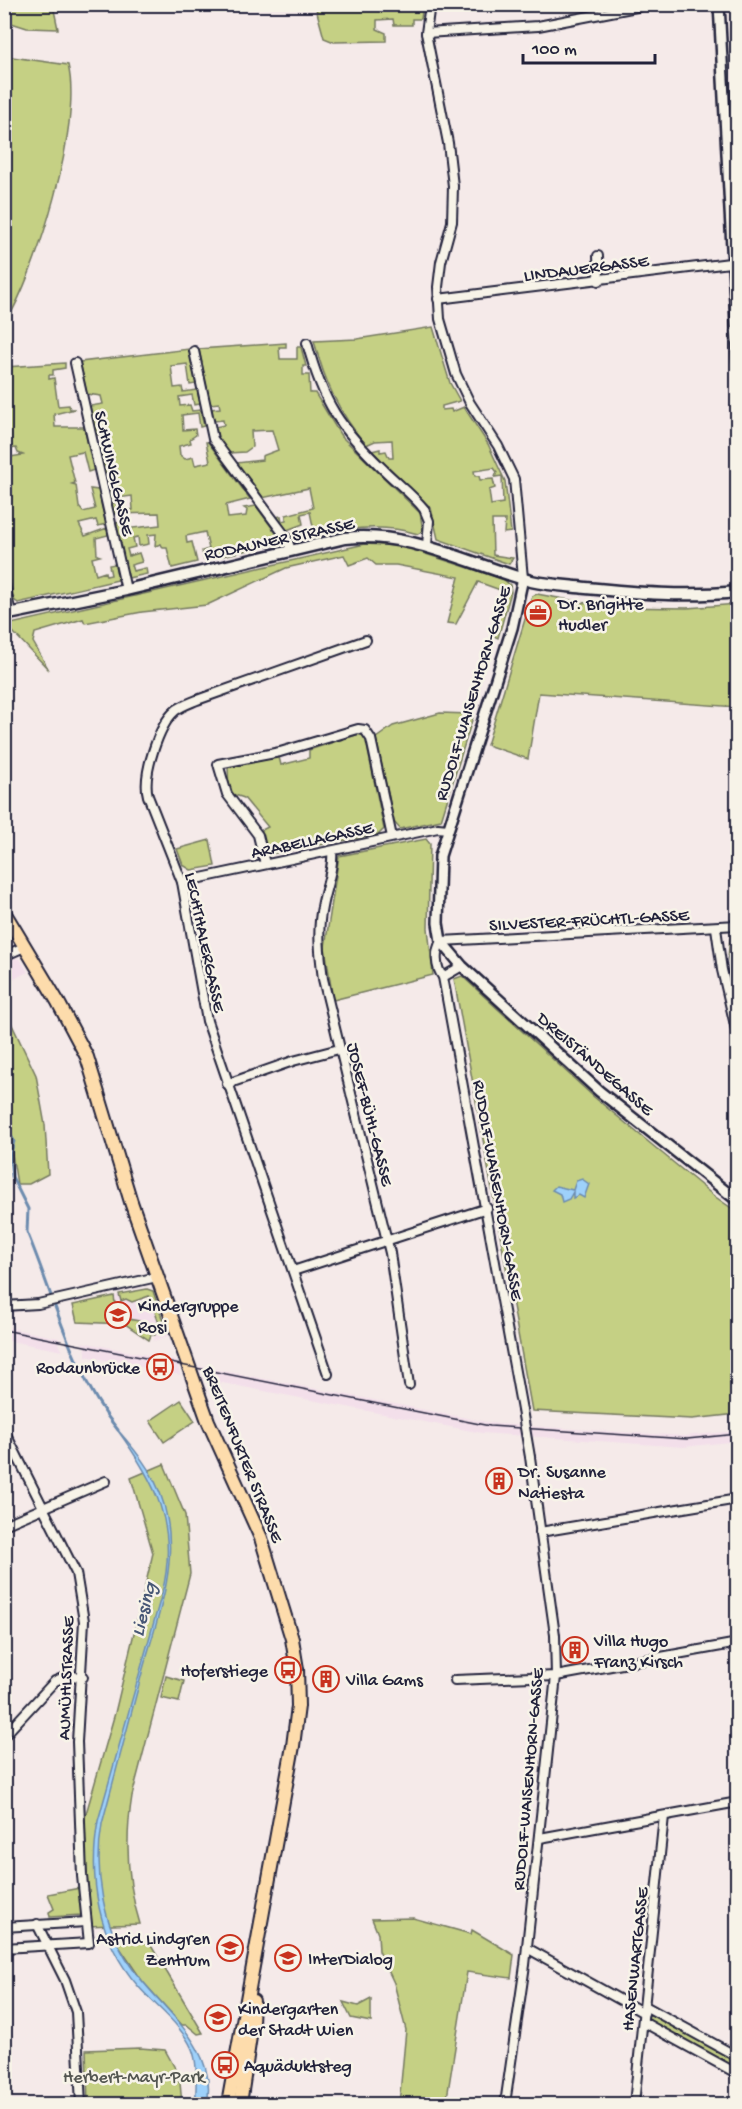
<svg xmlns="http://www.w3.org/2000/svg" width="742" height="2109" font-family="'Gochi Hand',sans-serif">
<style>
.built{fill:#f3dfea}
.green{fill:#c5d084;stroke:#747960;stroke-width:1.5;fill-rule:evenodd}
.water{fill:#9ed1fb;stroke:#6c8bae;stroke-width:1.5}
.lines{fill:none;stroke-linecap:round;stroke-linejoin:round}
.stream{stroke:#6c8bae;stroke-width:3}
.minor-casing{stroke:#22223b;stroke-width:12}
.tertiary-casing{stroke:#22223b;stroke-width:14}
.secondary-casing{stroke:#22223b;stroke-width:15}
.primary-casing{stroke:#22223b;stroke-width:16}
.minor{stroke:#f7f3e8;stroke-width:8}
.tertiary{stroke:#f7f3e8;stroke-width:9}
.secondary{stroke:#f7f3e8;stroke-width:10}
.primary{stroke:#fddcac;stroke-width:12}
.tram{stroke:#22223b;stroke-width:1.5}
.minor-bridge-casing{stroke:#22223b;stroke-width:12;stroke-linecap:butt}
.minor-bridge{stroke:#f7f3e8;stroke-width:8}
.labels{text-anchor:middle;stroke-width:5;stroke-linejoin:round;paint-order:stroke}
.street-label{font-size:18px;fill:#22223b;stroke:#f7f3e8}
.poi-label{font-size:18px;fill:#22223b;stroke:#f7f3e8;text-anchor:start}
.park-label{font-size:18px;fill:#535651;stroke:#f7f3e8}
.water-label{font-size:20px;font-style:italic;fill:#475775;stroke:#f7f3e8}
</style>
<rect width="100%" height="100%" fill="#f5eae9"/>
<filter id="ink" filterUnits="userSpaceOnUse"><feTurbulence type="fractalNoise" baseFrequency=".0167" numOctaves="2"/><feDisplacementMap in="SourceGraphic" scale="12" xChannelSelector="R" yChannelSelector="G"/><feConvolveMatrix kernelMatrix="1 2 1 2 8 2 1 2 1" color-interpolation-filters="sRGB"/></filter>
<g filter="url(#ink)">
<g class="built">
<polygon points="14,958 20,959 28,972 5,983 5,962"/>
<polygon points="147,1289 153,1291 168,1336 153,1341 155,1335 151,1335 149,1340 144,1338 125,1324 77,1322 73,1305"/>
<polygon points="5,1327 59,1338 58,1343 63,1351 5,1340"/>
<polygon points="82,1342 177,1361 180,1375 86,1356 86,1351"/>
<polygon points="198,1366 498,1424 684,1436 737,1431 737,1441 684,1447 482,1433 202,1379 203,1375"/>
</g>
<g class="green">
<polygon points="4,5 53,5 58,29 27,28 5,21"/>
<polygon points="315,5 315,4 423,5 421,19 412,19 412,25 394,25 393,19 377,20 377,29 386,33 386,41 334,42 324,38"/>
<path d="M5 56 68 65C83 124 37 272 5 324Z"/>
<path d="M433 327 450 383 460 401 442 406V410L451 409 452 412 464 407 488 444 505 481 511 532 504 533 505 520H492L493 555 513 558 509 564 438 539 431 508 372 451 380 449V452L386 451 389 458H393L392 440 375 441 366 445C338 411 325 383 314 341L357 339ZM494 468 497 472 495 477 502 476 503 503 491 505 489 490 495 488 493 479 480 480 479 476H475L474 471Z"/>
<path d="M286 343V347H279L280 359H297V347H301L306 366H303V375H309L310 393H315L341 436 420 513 423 531 418 534C374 521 337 531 294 540L289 534 314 531 310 512 301 514 303 524 287 530 276 517 281 516 282 521 286 520V515L313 508 309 488 262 498 236 463 262 460V456L278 450 272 430 251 431 252 447 245 452 229 453 217 437 215 427 224 425 223 420 214 421 211 409 220 408 219 403 210 404 199 349Z"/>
<polygon points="189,349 196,384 190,385 187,364 171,366 174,388 182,387 183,392 197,390 200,404 194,405 192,395 179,397 180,406 190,405 192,411 200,410 204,426 200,427 198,413 182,415 183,430 195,429 196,435 190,439 191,443 179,446 180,455 185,459 193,457 195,465 210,462 206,442 208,442 250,499 226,505 228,518 246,516 247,510 244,508 256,506 281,540 279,543 204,560 202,551 209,549 205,532 186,536 187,543 192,542 197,562 172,568 167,548 163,548 161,544 155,546 156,534 148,535 149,544 139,546 138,537 133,538 135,547 127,549 129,556 139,553 142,562 131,565 133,571 146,568 147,574 128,578 116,523 123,522 124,529 160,525 159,513 113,514 111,503 117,503 117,508 133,510 132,496 110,499 99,446 105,445 103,434 96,435 90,406 103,404 101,396 87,394 80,362"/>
<polygon points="65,363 65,368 53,370 53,375 49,375 49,379 54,378 58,406 69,405 70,409 75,409 54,414 55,427 84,427 94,470 88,472 83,452 68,455 75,483 72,484 76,485 79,507 83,512 95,509 90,489 98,490 106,524 98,526 96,520 79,524 85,536 107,528 108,535 96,538 97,555 100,556 92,558 96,575 105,572 106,576 111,575 109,565 115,564 118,580 18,603 14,600 5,559 5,503 10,501 9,497 5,498 4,458 23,455 18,453 16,448 5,449 5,367"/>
<polygon points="365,544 401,546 503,579 510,585 511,592 498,638 492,635 503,591 478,582 456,624 447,623 459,577 396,565 376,565 368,558 349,565 344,555 286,568 207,605 142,612 85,623 83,619 35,633 33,642 49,670 12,631 11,624"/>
<polygon points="537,594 607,607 687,608 737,604 737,707 539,693 528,759 487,745 532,596"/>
<polygon points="440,713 470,714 473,717 441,820 400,829 394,822 376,738 393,726"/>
<polygon points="359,734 364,736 366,741 384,829 379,834 270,854 265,848 260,831 268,827 244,798 229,793 228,767 279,757 281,765 309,758 309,750"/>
<polygon points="426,839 430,844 428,928 433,975 333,1000 325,947 339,856"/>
<polygon points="210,840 215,866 191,870 183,865 177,849"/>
<polygon points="737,935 737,982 733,983 728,957 730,939"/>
<polygon points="462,976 594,1097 714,1196 737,1212 737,1414 692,1419 532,1411 454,979"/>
<polygon points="4,1008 36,1075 45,1125 48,1174 29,1184 17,1184 11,1148 5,1150"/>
<polygon points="147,1289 153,1291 163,1321 159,1323 149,1296 132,1302 126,1299 121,1301 119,1294"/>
<polygon points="114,1296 117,1317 139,1321 141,1328 146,1327 148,1332 156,1331 155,1335 151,1335 149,1340 125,1324 77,1322 73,1305"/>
<polygon points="181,1400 195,1421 164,1442 150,1421"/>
<path d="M164 1464 185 1515 190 1574 132 1796C125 1839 127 1883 140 1924L87 1926 85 1817 115 1713 153 1553 131 1478Z"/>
<polygon points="166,1676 184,1681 179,1702 161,1698"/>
<polygon points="80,1888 82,1915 50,1917 49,1912 54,1909 48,1894"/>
<polygon points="413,1918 471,1934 472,1930 514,1955 511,1978 467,1972 446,2104 399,2104 406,2030 394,1983 379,1951 378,1934 372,1919"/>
<polygon points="124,1936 150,1944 203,2033 198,2034 187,2025 182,2025 143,1982 118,1945"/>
<polygon points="371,1999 371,2022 351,2018 343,2002 358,2006"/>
<polygon points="653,2013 737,2061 737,2070 651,2022 648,2016"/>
<polygon points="140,2048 165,2050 176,2070 173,2077 180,2083 182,2104 88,2104 86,2050"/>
</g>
<g class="water">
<polygon points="582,1179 589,1184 584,1198 579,1195 573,1198 573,1192 569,1199 562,1202 560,1194 552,1190 556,1186 573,1190 576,1181"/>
<path d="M116 1428C139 1454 161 1481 167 1518 177 1570 157 1619 143 1669 129 1721 116 1772 102 1824 94 1872 102 1923 130 1965 159 2008 219 2045 207 2104H196C195 2087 199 2066 192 2049 182 2025 155 2006 138 1986 98 1940 88 1880 98 1821L162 1593C179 1525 155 1481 116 1428Z"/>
</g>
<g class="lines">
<g class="stream">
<path d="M4 1070C9 1077 10 1082 4 1089"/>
<path d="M4 1124 14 1141 10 1156 12 1177 28 1209 27 1232C55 1299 72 1374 118 1430"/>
</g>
<defs>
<g id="minor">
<polyline points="430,4 426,33 448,143 453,186 452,222 441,262 438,287 440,319 456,374 470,403 498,446 514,479 523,578"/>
<polyline points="426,33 538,26 652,4"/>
<polyline points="726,133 738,130"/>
<polyline points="598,256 599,281"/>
<polyline points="438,299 738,262"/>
<path d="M307 343C323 403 340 428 384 470 397 483 413 495 424 509L429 521 427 545"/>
<polyline points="194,351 213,439 286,537 291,550"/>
<polyline points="75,363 126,590"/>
<polyline points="4,583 11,613"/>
<path d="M332 851C334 869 325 889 322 907 317 931 320 955 323 979L390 1253 409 1385"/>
<polyline points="265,864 258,835 227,794 218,764 280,752 358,729 365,730 371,739 392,837"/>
<polyline points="182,882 438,828 448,829"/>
<polyline points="716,928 722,970 738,1038"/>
<polyline points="4,956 24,947"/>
<polyline points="443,977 462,966"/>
<polyline points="227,1084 293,1061 339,1049"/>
<polyline points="293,1271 487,1208"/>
<polyline points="4,1306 38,1304 157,1277"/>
<path d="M328 1374 207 1021 182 882 148 796C142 775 159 725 175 711 181 706 190 703 197 700L366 640"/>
<path d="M522 1410 443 977C435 967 435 952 441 941L738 925"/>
<polyline points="4,1430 76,1573 84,1621 77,1742 82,1876 89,1943 4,1948"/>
<polyline points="4,1525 106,1481"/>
<polyline points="540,1532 738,1499"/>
<polyline points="455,1680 556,1676 738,1643"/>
<polyline points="4,1736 55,1681 67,1676 83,1677"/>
<polyline points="540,1838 738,1802"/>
<polyline points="37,1924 65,1980 76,2012 81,2104"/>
<polyline points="4,1927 86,1922"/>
<polyline points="527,1948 644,2013"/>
<polyline points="4,1960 4,1976"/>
<polyline points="645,2006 738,2057"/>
<polyline points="643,2022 738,2074"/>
<polyline points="505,2104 525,1965 556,1676 555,1635 530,1457"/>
<polyline points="634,2104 664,1816"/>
</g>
<g id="tertiary">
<polyline points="719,4 738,360"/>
<polyline points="523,578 512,628 440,856 438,923 441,941 462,966 599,1091 738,1201"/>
</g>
<path id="secondary" d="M4 615 126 590 345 538C412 531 468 564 531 581 549 585 568 586 586 588 637 593 686 597 738 592"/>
<g id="primary">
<polyline points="4,912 58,1002 87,1057 131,1202 208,1421 261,1538 292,1639 297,1669 298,1706 293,1746 228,2104"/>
<polyline points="240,2104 252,2023 253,2001"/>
</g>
</defs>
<use href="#minor" class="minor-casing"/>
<use href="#tertiary" class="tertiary-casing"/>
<use href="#secondary" class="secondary-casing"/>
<use href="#primary" class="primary-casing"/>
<use href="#minor" class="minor"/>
<use href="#tertiary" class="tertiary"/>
<use href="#secondary" class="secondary"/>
<use href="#primary" class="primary"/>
<polyline class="tram" points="4,1330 490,1426 687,1439 738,1434"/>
<defs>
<polyline id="minor-bridge" points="522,1410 530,1457"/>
</defs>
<use href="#minor-bridge" class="minor-bridge-casing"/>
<use href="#minor-bridge" class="minor-bridge"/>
</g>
</g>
<defs>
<symbol id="office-ring" viewBox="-11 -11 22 22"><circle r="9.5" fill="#f7f3e8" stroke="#c8321e" stroke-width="1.5"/><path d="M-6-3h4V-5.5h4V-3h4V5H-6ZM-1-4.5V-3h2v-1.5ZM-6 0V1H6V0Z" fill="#c8321e"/></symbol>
<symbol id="school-ring" viewBox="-11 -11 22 22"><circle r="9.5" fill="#f7f3e8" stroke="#c8321e" stroke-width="1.5"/><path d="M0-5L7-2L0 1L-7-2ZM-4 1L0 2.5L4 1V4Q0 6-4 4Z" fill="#c8321e"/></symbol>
<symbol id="bus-ring" viewBox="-11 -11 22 22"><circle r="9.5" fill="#f7f3e8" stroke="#c8321e" stroke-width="1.5"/><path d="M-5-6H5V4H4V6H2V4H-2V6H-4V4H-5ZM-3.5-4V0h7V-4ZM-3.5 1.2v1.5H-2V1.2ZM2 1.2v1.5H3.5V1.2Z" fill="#c8321e"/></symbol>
<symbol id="building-ring" viewBox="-11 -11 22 22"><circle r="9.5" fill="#f7f3e8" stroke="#c8321e" stroke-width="1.5"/><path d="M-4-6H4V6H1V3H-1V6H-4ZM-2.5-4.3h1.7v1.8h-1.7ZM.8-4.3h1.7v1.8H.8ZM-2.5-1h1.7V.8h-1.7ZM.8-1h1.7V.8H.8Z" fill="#c8321e"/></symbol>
</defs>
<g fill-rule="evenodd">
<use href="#office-ring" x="523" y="598" width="30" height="30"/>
<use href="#school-ring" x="103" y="1300" width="30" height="30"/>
<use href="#bus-ring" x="145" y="1352" width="30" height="30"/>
<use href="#building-ring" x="484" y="1466" width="30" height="30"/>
<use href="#building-ring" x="560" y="1635" width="30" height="30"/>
<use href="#bus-ring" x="273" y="1655" width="30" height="30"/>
<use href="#building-ring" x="311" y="1664" width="30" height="30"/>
<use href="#school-ring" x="215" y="1933" width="30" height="30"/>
<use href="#school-ring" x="273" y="1943" width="30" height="30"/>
<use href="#school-ring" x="203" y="2003" width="30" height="30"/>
<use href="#bus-ring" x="210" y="2050" width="30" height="30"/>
</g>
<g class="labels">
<g class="street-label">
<text transform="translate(586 267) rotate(-7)" y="6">LINDAUERGASSE</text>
<text transform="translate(115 473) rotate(77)" y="6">SCHWINGLGASSE</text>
<text transform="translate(279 538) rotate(-12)" y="6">RODAUNER STRASSE</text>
<text transform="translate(472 693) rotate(-73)" y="6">RUDOLF-WAISENHORN-GASSE</text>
<text transform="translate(312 839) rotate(-12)" y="6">ARABELLAGASSE</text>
<text transform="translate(589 919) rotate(-3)" y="6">SILVESTER-FRÜCHTL-GASSE</text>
<text transform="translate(206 942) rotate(78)" y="6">LECHTHALERGASSE</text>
<text transform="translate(596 1063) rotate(41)" y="6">DREISTÄNDEGASSE</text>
<text transform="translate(371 1114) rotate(76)" y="6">JOSEF-BÜHL-GASSE</text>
<text transform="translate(499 1190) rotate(80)" y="6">RUDOLF-WAISENHORN-GASSE</text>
<text transform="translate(244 1454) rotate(68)" y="6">BREITENFURTER STRASSE</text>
<text transform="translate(65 1678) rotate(-88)" y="6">AUMÜHLSTRASSE</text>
<text transform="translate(527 1779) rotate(-85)" y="6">RUDOLF-WAISENHORN-GASSE</text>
<text transform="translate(634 1959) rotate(-84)" y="6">HASENWARTGASSE</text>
</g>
<g class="poi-label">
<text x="558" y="609">Dr. Brigitte<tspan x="558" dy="21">Hudler</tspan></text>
<text x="138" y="1311">Kindergruppe<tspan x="138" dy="21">Rosi</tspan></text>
<text x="140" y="1373" text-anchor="end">Rodaunbrücke</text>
<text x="518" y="1477">Dr. Susanne<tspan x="518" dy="21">Natiesta</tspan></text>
<text x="594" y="1646">Villa Hugo<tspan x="594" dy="21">Franz Kirsch</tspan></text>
<text x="268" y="1676" text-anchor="end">Hoferstiege</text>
<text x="346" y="1685">Villa Gams</text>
<text x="210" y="1944" text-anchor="end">Astrid Lindgren<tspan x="210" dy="21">Zentrum</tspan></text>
<text x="308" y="1964">InterDialog</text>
<text x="238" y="2014">Kindergarten<tspan x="238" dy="21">der Stadt Wien</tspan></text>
<text x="244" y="2071">Aquäduktsteg</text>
</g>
<g class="park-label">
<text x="134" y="2082">Herbert-Mayr-Park</text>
</g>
<g class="water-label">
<text transform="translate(142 1609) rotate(-76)" y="7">Liesing</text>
</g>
</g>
<rect width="742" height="2109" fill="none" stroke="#f7f3e8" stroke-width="24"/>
<rect x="12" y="12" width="718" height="2085" fill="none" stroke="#22223b" stroke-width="2" filter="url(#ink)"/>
<path d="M523 54v9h132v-9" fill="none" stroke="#22223b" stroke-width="3"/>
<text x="532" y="54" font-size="18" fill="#22223b" stroke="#f7f3e8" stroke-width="4.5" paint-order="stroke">100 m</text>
</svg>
